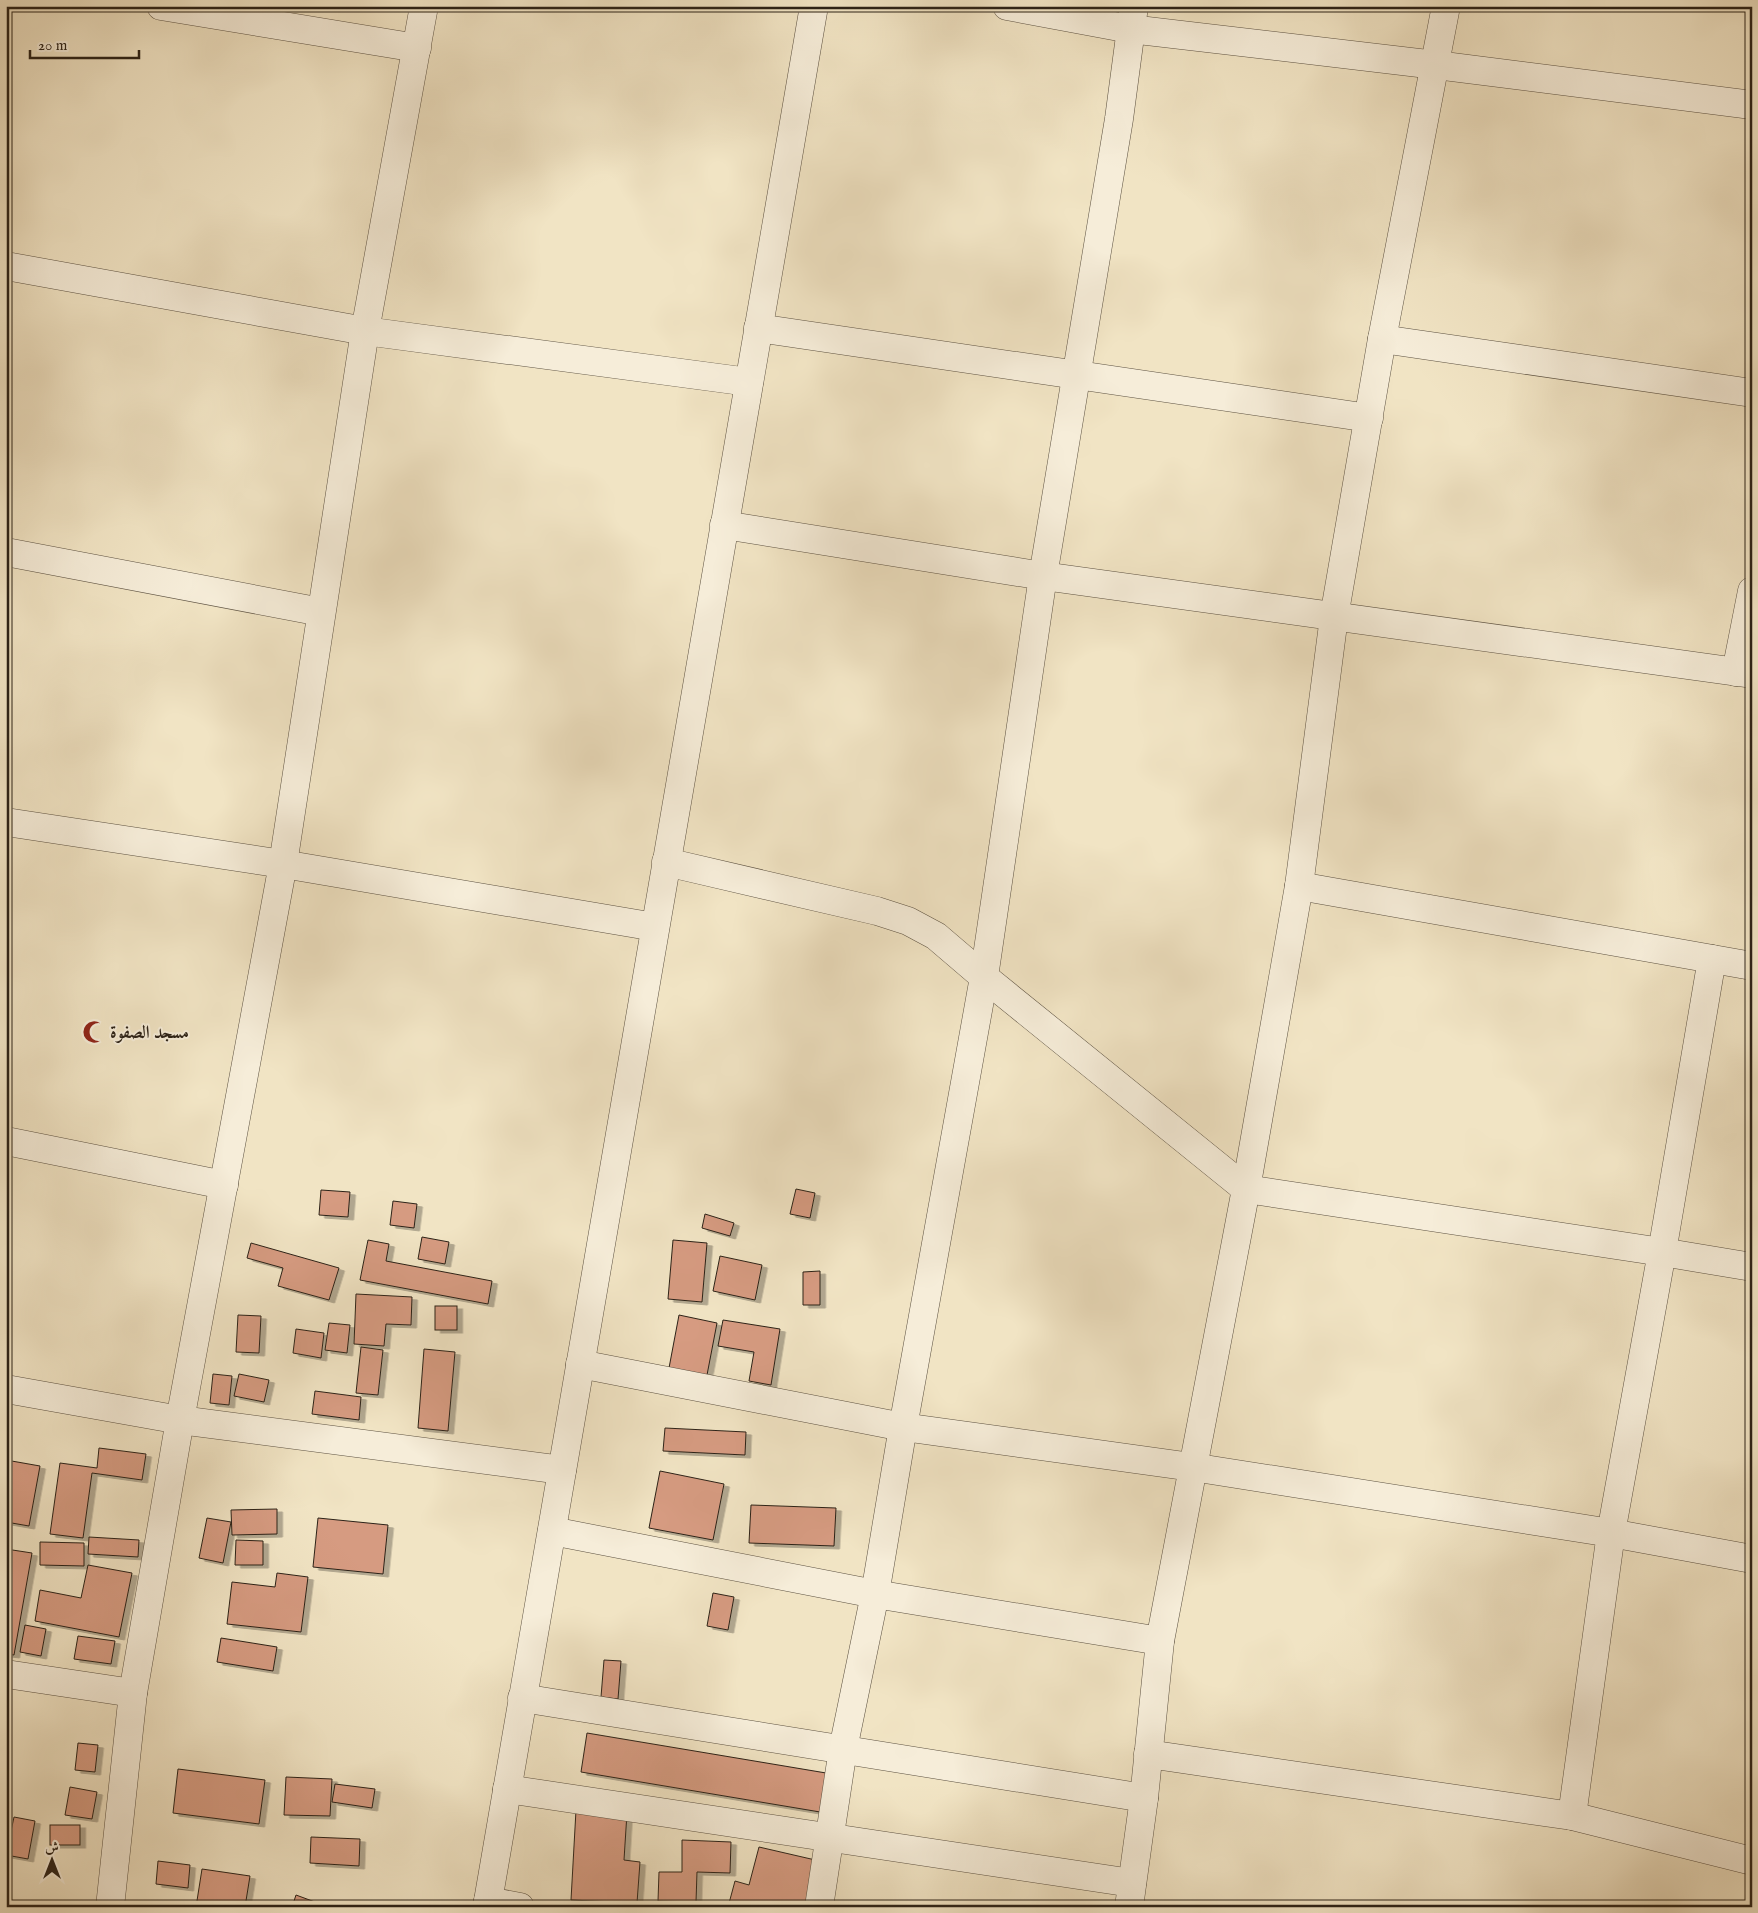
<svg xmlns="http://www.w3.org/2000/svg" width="1758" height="1913" font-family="'IM FELL English',Amiri,serif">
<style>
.building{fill:#d69b81;stroke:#2c2217;filter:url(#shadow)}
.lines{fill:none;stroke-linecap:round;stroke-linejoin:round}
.minor-casing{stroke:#5d5242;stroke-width:29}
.tertiary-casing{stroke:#5d5242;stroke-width:29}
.minor{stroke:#f6edd9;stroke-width:28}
.tertiary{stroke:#f6edd9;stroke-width:28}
.labels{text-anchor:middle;stroke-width:4;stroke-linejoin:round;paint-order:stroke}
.poi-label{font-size:18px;font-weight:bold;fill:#2c2217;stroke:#f6edd9;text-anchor:start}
</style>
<defs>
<filter id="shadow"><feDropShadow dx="5.5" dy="3" stdDeviation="0" flood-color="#0004"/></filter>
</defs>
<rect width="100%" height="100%" fill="#f1e4c4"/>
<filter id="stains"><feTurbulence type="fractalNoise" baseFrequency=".004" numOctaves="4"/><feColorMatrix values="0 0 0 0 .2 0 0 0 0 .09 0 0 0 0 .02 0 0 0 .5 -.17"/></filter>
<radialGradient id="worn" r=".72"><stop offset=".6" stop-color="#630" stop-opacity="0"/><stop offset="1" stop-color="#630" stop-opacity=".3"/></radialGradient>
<g class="building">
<polygon points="796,1189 815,1193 810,1218 790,1214"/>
<polygon points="321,1190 350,1192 348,1217 319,1215"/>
<polygon points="393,1201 417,1204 414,1228 390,1225"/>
<polygon points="705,1214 734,1223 730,1236 702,1228"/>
<polygon points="422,1237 449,1242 445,1264 418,1259"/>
<polygon points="368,1240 389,1244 386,1261 492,1281 488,1304 360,1280"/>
<polygon points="673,1240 707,1243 702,1302 668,1299"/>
<polygon points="251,1243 339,1268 329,1300 278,1286 283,1268 247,1258"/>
<polygon points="720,1256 762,1265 755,1300 713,1291"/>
<polygon points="820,1271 820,1305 803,1305 803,1272"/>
<polygon points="356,1294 412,1297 411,1325 386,1324 384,1346 354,1344"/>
<rect x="435" y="1306" width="22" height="24"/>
<polygon points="238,1315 261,1316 259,1353 236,1352"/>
<polygon points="679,1315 717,1323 707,1375 669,1368"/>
<polygon points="723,1320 780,1329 771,1385 749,1381 754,1352 718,1346"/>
<polygon points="329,1323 350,1325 347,1353 325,1350"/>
<polygon points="296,1329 324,1333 321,1358 293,1353"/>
<polygon points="361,1347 383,1350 378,1395 356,1393"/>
<polygon points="424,1349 455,1352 448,1431 418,1428"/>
<polygon points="213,1374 232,1376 229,1405 210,1403"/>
<polygon points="239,1374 269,1380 264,1402 234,1396"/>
<polygon points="315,1391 361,1397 359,1420 312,1414"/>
<polygon points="665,1428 746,1432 745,1455 663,1451"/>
<polygon points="99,1448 146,1454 142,1480 92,1473 83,1538 50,1534 60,1463 97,1468"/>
<polygon points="6,1460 40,1466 29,1526 6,1522"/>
<polygon points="660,1471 724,1484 713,1540 649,1528"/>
<polygon points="751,1505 836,1508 834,1546 749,1543"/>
<polygon points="277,1509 277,1534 232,1535 231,1510"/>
<polygon points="207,1518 231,1522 223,1563 199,1558"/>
<polygon points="318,1518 388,1525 383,1574 313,1567"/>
<polygon points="89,1537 139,1540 138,1557 88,1554"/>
<polygon points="236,1540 263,1541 263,1565 235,1565"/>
<polygon points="40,1542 84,1543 84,1566 40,1565"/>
<polygon points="6,1549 32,1553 14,1655 6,1654"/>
<polygon points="88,1565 132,1573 119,1637 35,1621 40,1590 81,1598"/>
<polygon points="277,1573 308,1577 301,1632 227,1624 232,1582 275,1587"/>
<polygon points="713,1593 734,1597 728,1630 707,1626"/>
<polygon points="25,1625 46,1629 41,1656 20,1652"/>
<polygon points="78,1636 115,1641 111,1664 74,1659"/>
<polygon points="221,1638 277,1647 273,1671 217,1662"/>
<polygon points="604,1660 621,1661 618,1699 601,1697"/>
<polygon points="587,1733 838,1775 832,1814 581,1772"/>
<polygon points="78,1743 98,1745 95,1772 75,1770"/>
<polygon points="178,1769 265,1780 259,1824 173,1813"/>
<polygon points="286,1777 332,1779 330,1816 284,1815"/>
<polygon points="335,1784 375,1789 372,1808 332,1802"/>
<polygon points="70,1787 97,1792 92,1819 65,1815"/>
<polygon points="576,1810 627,1813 624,1860 640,1862 637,1903 571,1900"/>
<polygon points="14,1817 35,1821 28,1859 6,1855"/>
<rect x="50" y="1825" width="30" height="20"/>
<polygon points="311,1837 360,1839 359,1866 310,1863"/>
<polygon points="682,1840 731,1842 730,1873 697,1872 696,1902 658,1901 659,1872 682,1872"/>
<polygon points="759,1847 824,1862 813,1907 728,1907 735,1881 749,1885"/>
<polygon points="158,1861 190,1865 188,1888 156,1884"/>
<polygon points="202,1869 250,1876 245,1907 196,1907"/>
<polygon points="296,1895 315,1902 314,1907 292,1907"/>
</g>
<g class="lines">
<defs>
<g id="minor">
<polyline points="161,6 417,48"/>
<polyline points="1007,6 1130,29 1436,65 1752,105"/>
<polyline points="6,266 365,331 749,382"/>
<polyline points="758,328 1369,418"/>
<polyline points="1382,339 1752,393"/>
<polyline points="724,525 1043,576 1752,674"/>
<polyline points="6,552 321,612"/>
<polyline points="1736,672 1752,591"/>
<polyline points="6,822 283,864 655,927"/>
<polyline points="666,862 877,911 908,921 936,936 984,977 1246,1189 1662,1252 1752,1267"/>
<polyline points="1299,886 1752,966"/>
<polyline points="6,1141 224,1185"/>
<polyline points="580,1364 903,1427 1192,1467 1611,1533 1752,1559"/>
<polyline points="6,1389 180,1420 562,1470"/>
<polyline points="552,1531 875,1594 1160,1641"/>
<polyline points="6,1674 133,1693"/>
<polyline points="522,1698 1144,1798"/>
<polyline points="1148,1754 1572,1816 1752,1861"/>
<polyline points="507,1789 1132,1883"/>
<polyline points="1572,1816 1611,1533 1662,1252 1712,959"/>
<polyline points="488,1901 520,1907"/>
<polyline points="110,1907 133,1693 180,1420 283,864 365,331 424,6"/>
<polyline points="819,1907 843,1749 875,1594 903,1427 984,977 1043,576 1119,119 1134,6"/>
<polyline points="1129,1907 1144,1798 1160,1641 1246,1189 1299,886 1334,617 1382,339 1446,6"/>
</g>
<polyline id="tertiary" points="487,1907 814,6"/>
</defs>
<use href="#minor" class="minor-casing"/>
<use href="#tertiary" class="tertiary-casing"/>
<use href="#minor" class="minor"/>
<use href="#tertiary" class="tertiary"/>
</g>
<defs>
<symbol id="mosque-bare" viewBox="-9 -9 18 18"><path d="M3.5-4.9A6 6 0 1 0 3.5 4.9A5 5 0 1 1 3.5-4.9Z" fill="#8f2418" stroke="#f6edd9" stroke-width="2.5" paint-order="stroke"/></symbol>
</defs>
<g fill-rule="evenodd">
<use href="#mosque-bare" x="78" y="1016" width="32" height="32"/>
</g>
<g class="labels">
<g class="poi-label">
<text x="110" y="1038">مسجد الصفوة</text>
</g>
</g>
<rect width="1758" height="1913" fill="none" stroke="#f1e4c4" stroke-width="25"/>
<rect x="8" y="8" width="1743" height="1898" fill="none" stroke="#2c2217" stroke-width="2.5"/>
<rect x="12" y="12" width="1733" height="1888" fill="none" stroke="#2c2217"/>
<g transform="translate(52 1860)" stroke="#f6edd9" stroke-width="4" paint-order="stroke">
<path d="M0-4L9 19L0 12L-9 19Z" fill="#2c2217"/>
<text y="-8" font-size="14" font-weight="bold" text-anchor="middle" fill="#2c2217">ش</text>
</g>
<path d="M30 50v8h109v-8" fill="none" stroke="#2c2217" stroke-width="2.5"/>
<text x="38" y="50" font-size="15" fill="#2c2217" stroke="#f6edd9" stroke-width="4" paint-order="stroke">20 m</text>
<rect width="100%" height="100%" filter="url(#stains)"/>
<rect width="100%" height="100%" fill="url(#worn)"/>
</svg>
